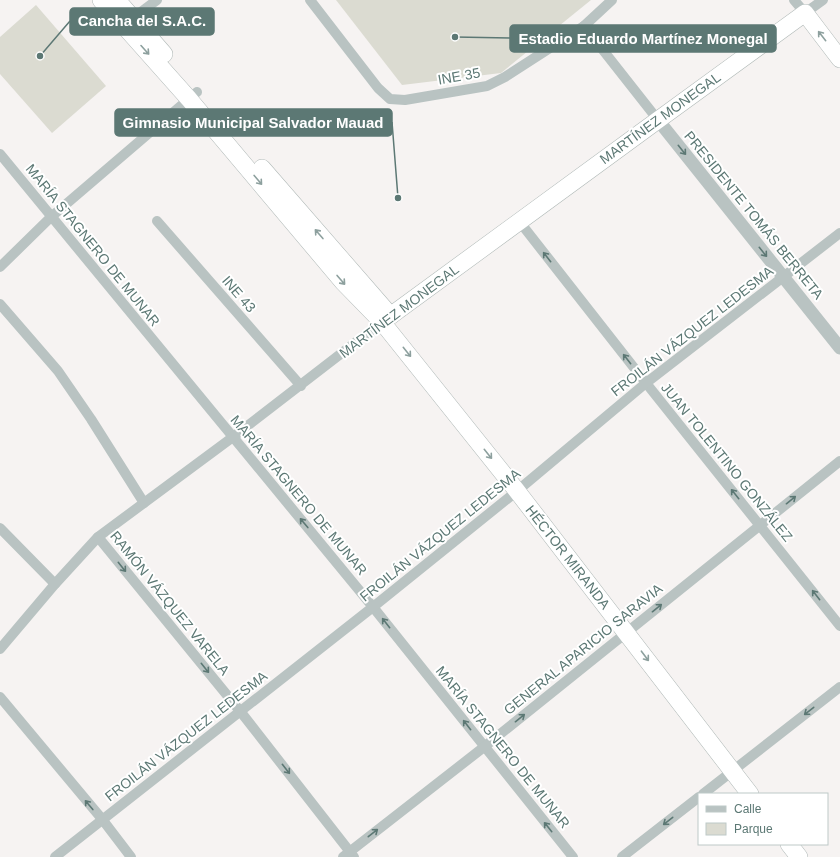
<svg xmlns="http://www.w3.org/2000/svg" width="840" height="857" font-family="Arial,sans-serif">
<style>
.green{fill:#dbdbd1}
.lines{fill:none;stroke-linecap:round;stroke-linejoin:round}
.trunk-casing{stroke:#afb8b6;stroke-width:18}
.minor{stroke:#b9c3c2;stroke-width:10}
.tertiary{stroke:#b9c3c2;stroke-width:13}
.trunk{stroke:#fff;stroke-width:17}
.oneway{stroke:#8da09e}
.oneway2{stroke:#5c7874}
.labels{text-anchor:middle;stroke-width:4;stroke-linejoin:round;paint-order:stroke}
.street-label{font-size:14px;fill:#5c7874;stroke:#fff}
.leader{fill:none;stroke:#5c7874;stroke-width:1.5}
.callout-dot{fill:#5c7874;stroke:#fff;stroke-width:1.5}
.callout{fill:#5c7874;stroke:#5c7874;stroke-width:1.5}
.callout-label{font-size:15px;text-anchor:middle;font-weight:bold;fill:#fff}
</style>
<rect width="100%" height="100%" fill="#f6f3f2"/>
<g class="green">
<polygon points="336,0 591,0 501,73 402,85"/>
<polygon points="36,5 106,86 52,133 0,74 0,37"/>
</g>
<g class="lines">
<defs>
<g id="trunk">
<polyline points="101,0 189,99 343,282 382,322 517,491 750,794"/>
<polyline points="117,0 164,54"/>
<polyline points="262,168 389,314"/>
<polyline points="382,322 658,120 805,13 840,59"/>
<polyline points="789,844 799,857"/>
</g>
</defs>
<use href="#trunk" class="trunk-casing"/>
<g class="minor">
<polyline points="310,0 378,88 390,99 405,100 487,86 505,77 584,26 612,0"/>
<polyline points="794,0 805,13 823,0"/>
<polyline points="129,21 157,0"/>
<polyline points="584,26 658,120"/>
<polyline points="0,154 373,607 573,857"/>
<polyline points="157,221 301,386"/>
<polyline points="519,221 646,383 840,626"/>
<polyline points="0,267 51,217 197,92"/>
<polyline points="0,304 58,371 91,419 144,503"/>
<polyline points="0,528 55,584"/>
<polyline points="98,537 240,711 354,857"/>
<polyline points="0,649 55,584 98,537 233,437 382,322"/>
<polyline points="0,697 102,819 131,857"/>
<polyline points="703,794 840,687"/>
<polyline points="55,857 373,607 517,491 646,383 840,233"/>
<polyline points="343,857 484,747 840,461"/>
<polyline points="622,857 699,797"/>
</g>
<polyline class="tertiary" points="658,120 840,348"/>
<use href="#trunk" class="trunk"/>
</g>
<defs><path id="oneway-shaft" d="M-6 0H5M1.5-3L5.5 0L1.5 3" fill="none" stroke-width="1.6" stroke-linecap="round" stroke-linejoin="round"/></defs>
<g class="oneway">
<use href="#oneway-shaft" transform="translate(822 36) rotate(-128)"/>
<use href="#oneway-shaft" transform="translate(145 50) rotate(48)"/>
<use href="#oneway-shaft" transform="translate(258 180) rotate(50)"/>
<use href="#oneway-shaft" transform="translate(319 234) rotate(-131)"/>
<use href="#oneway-shaft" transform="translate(341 280) rotate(49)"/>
<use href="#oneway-shaft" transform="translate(407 352) rotate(51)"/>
<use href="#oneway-shaft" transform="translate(488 454) rotate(51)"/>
<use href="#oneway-shaft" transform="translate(645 656) rotate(53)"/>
</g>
<g class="oneway2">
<use href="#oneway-shaft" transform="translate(682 150) rotate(51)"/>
<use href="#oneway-shaft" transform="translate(763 252) rotate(51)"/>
<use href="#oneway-shaft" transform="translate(547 257) rotate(-128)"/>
<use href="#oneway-shaft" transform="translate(627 359) rotate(-128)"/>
<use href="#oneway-shaft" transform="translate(735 494) rotate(-129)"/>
<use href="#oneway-shaft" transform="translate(791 500) rotate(-39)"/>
<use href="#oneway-shaft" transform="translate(304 523) rotate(-130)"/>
<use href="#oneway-shaft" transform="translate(122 567) rotate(51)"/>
<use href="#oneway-shaft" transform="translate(816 595) rotate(-128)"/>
<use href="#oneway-shaft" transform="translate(657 608) rotate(-39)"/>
<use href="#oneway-shaft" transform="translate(386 623) rotate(-128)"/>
<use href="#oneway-shaft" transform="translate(205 668) rotate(51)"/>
<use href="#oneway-shaft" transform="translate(809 711) rotate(142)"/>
<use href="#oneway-shaft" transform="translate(520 718) rotate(-39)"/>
<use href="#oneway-shaft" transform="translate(467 725) rotate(-128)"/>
<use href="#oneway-shaft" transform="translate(286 769) rotate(52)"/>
<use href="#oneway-shaft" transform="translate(89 805) rotate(-130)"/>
<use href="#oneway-shaft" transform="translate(668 821) rotate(142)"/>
<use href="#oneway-shaft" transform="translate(548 827) rotate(-129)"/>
<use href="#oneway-shaft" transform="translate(373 833) rotate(-38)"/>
</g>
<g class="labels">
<g class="street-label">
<text transform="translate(459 76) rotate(-10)" y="5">INE 35</text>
<text transform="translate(660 118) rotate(-36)" y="5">MARTÍNEZ MONEGAL</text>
<text transform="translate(754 215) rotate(51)" y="5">PRESIDENTE TOMÁS BERRETA</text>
<text transform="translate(93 245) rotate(51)" y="5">MARÍA STAGNERO DE MUNAR</text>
<text transform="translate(239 294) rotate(49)" y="5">INE 43</text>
<text transform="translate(399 311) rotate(-37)" y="5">MARTÍNEZ MONEGAL</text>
<text transform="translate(692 331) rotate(-38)" y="5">FROILÁN VÁZQUEZ LEDESMA</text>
<text transform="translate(727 462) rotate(51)" y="5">JUAN TOLENTINO GONZÁLEZ</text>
<text transform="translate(299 495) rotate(50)" y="5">MARÍA STAGNERO DE MUNAR</text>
<text transform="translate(440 535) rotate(-39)" y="5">FROILÁN VÁZQUEZ LEDESMA</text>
<text transform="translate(568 557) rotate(52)" y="5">HÉCTOR MIRANDA</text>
<text transform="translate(170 603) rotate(51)" y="5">RAMÓN VÁZQUEZ VARELA</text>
<text transform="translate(583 649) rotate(-39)" y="5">GENERAL APARICIO SARAVIA</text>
<text transform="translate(186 736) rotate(-38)" y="5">FROILÁN VÁZQUEZ LEDESMA</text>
<text transform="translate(503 747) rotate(51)" y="5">MARÍA STAGNERO DE MUNAR</text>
</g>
</g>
<path class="leader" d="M40 56L70 21M455 37L510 38M398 198L392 122"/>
<g class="callout-dot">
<circle cx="40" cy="56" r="4"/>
<circle cx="455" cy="37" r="4"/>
<circle cx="398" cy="198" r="4"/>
</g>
<g class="callout">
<rect x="70" y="8" width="144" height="27" rx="4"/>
<rect x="510" y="25" width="266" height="27" rx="4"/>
<rect x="115" y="109" width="277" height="27" rx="4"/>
</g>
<g class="callout-label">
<text x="142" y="26">Cancha del S.A.C.</text>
<text x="643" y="44">Estadio Eduardo Martínez Monegal</text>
<text x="253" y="128">Gimnasio Municipal Salvador Mauad</text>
</g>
<rect x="698" y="793" width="130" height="52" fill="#ffffff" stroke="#bec9c7"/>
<rect x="706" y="806" width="20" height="6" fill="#b9c3c2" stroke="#bec9c7"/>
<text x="734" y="813" font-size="12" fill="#5c7874">Calle</text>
<rect x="706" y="823" width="20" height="12" fill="#dbdbd1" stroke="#bec9c7"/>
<text x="734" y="833" font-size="12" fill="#5c7874">Parque</text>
</svg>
